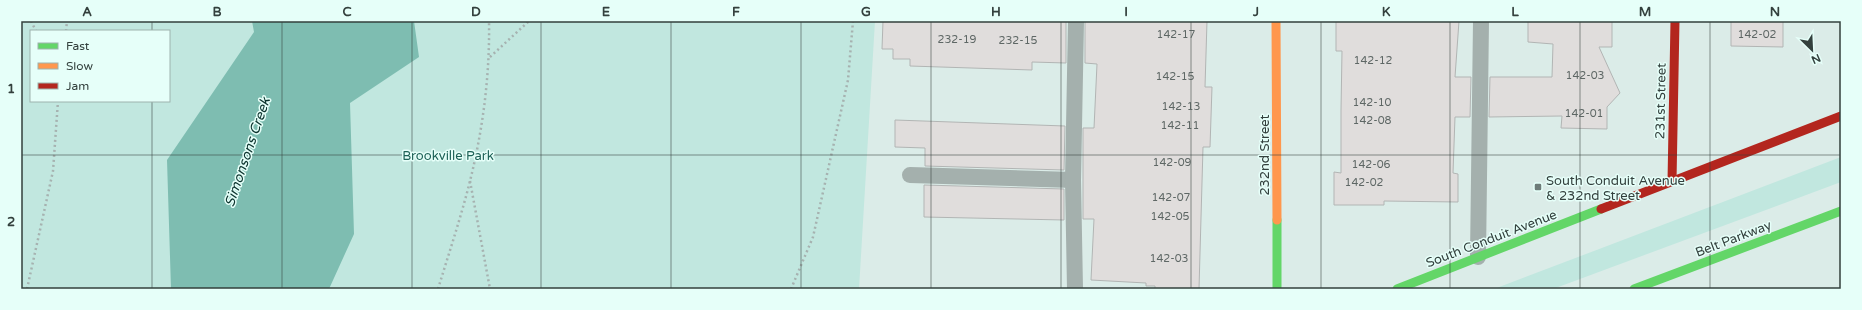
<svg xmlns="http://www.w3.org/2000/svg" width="1862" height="310" font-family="'Varela Round',sans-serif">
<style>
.green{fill:#c1e7df;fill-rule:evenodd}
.water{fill:#7ebdb1}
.building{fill:#e0dddc;stroke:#b2b5b4}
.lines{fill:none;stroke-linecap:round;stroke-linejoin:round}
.path{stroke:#a6b2b0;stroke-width:2.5;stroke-dasharray:2 3;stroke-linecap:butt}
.lane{stroke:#a4b0ad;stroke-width:16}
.fast{stroke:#63d668;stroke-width:9}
.slow{stroke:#ff974d;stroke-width:9}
.jam{stroke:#b3261e;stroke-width:9}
.grid{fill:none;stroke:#33403d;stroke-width:1;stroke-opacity:0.55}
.poi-dot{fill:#6e7c79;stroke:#e6fff9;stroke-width:1.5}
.labels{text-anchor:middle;stroke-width:3;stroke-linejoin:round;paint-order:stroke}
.number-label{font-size:11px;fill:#5e6765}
.street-label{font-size:13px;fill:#33403d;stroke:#e6fff9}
.park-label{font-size:13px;fill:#1e6257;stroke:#e6fff9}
.poi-label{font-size:13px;fill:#33403d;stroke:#e6fff9;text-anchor:start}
.water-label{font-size:14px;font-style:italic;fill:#0c342e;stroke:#e6fff9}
.neatline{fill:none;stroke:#33403d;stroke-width:1.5}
.grid-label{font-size:13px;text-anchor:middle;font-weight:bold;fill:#33403d}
</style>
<rect width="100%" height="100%" fill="#dbece8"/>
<g class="green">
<path d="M21 21H875L859 289H21ZM31 31H169V101H31Z"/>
<polygon points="1841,157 1841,182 1553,289 1494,289"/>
</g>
<polygon class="water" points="252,21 414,21 419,57 350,103 354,234 329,289 171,289 167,160 254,32"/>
<g class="building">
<polygon points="883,21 1066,21 1066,63 1032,62 1032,70 910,66 910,59 893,59 893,49 882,49"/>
<polygon points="1085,21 1207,21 1205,87 1212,87 1210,147 1203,147 1199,289 1155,289 1155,286 1146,286 1146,283 1091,280 1094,219 1083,219 1083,128 1094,128 1097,64 1085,63"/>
<polygon points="1336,21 1459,21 1455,77 1471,77 1470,117 1455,117 1453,173 1458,174 1458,202 1384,201 1384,205 1334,205 1334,172 1341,173 1341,110 1342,51 1336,51"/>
<polygon points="1528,21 1612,21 1612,47 1599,47 1620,93 1607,107 1607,129 1561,128 1562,116 1489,117 1490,77 1552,77 1553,44 1528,42"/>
<polygon points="1731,21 1783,21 1783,47 1731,46"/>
<polygon points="895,120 1065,126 1064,170 925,166 925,148 895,147"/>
<polygon points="924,185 1064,189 1064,220 924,217"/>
</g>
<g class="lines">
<g class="path">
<polyline points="31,21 36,31"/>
<polyline points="66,31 67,21"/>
<polyline points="490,57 529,21"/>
<polyline points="470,181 490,289"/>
<polyline points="27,289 53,171 58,101"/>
<path d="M438 289C449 253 461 217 470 181 483 129 490 74 489 21"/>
<polyline points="791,289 813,237 848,80 853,21"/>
</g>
<g class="lane">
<polyline points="910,175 1073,180"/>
<polyline points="1478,257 1481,21"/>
<polyline points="1075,289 1073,180 1076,21"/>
</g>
<g class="fast">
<polyline points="1277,220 1277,289"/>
<polyline points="1397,289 1601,209"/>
<polyline points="1634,289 1841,211"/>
</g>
<polyline class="slow" points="1276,21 1277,220"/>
<g class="jam">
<polyline points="1672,181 1675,21"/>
<polyline points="1601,209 1841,116"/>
</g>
</g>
<path class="grid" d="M152 21V31M282 21V289M412 21V289M541 21V289M671 21V289M801 21V289M931 21V289M1061 21V289M1191 21V289M1321 21V289M1450 21V289M1580 21V289M1710 21V289M152 101V289M21 155H1841"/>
<rect class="poi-dot" x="1534" y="183" width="8" height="8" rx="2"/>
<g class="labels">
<g class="number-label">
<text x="1176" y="38">142-17</text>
<text x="1757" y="38">142-02</text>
<text x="957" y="43">232-19</text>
<text x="1018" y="44">232-15</text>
<text x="1373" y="64">142-12</text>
<text x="1585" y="79">142-03</text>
<text x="1175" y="80">142-15</text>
<text x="1372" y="106">142-10</text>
<text x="1181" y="110">142-13</text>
<text x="1584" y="117">142-01</text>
<text x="1372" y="124">142-08</text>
<text x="1180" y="129">142-11</text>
<text x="1172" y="166">142-09</text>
<text x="1371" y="168">142-06</text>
<text x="1364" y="186">142-02</text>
<text x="1171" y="201">142-07</text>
<text x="1170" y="220">142-05</text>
<text x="1169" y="262">142-03</text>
</g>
<g class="street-label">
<text transform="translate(1660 101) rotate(-89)" y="5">231st Street</text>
<text transform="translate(1264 155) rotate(-90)" y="5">232nd Street</text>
<text transform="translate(1491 238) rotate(-21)" y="5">South Conduit Avenue</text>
<text transform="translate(1733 238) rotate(-21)" y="5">Belt Parkway</text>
</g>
<g class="park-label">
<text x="448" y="160">Brookville Park</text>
</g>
<g class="poi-label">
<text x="1546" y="185">South Conduit Avenue<tspan x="1546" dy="15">&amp; 232nd Street</tspan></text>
</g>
<g class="water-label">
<text transform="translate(247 152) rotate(-71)" y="5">Simonsons Creek</text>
</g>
</g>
<rect width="1862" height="310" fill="none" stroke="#e6fff9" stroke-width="44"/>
<rect x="30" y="30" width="140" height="72" fill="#e6fff9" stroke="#9eb3ae"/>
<rect x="38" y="43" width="20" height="6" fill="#63d668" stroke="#9eb3ae"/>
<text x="66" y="50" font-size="12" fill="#33403d">Fast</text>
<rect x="38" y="63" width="20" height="6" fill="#ff974d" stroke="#9eb3ae"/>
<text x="66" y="70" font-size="12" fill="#33403d">Slow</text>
<rect x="38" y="83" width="20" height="6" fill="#b3261e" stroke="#9eb3ae"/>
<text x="66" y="90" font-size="12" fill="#33403d">Jam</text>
<g transform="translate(1812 50) rotate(156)" stroke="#e6fff9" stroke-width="3" paint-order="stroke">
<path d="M0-3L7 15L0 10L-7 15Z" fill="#33403d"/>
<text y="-6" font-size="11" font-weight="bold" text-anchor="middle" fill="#33403d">N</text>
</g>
<rect x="22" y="22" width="1818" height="266" class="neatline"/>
<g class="grid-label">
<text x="87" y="16">A</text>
<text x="217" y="16">B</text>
<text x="347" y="16">C</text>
<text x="476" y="16">D</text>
<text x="606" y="16">E</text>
<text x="736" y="16">F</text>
<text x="866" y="16">G</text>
<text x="996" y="16">H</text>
<text x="1126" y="16">I</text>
<text x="1256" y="16">J</text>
<text x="1386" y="16">K</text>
<text x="1515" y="16">L</text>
<text x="1645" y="16">M</text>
<text x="1775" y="16">N</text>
<text x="11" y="93">1</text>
<text x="11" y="226">2</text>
</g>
</svg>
